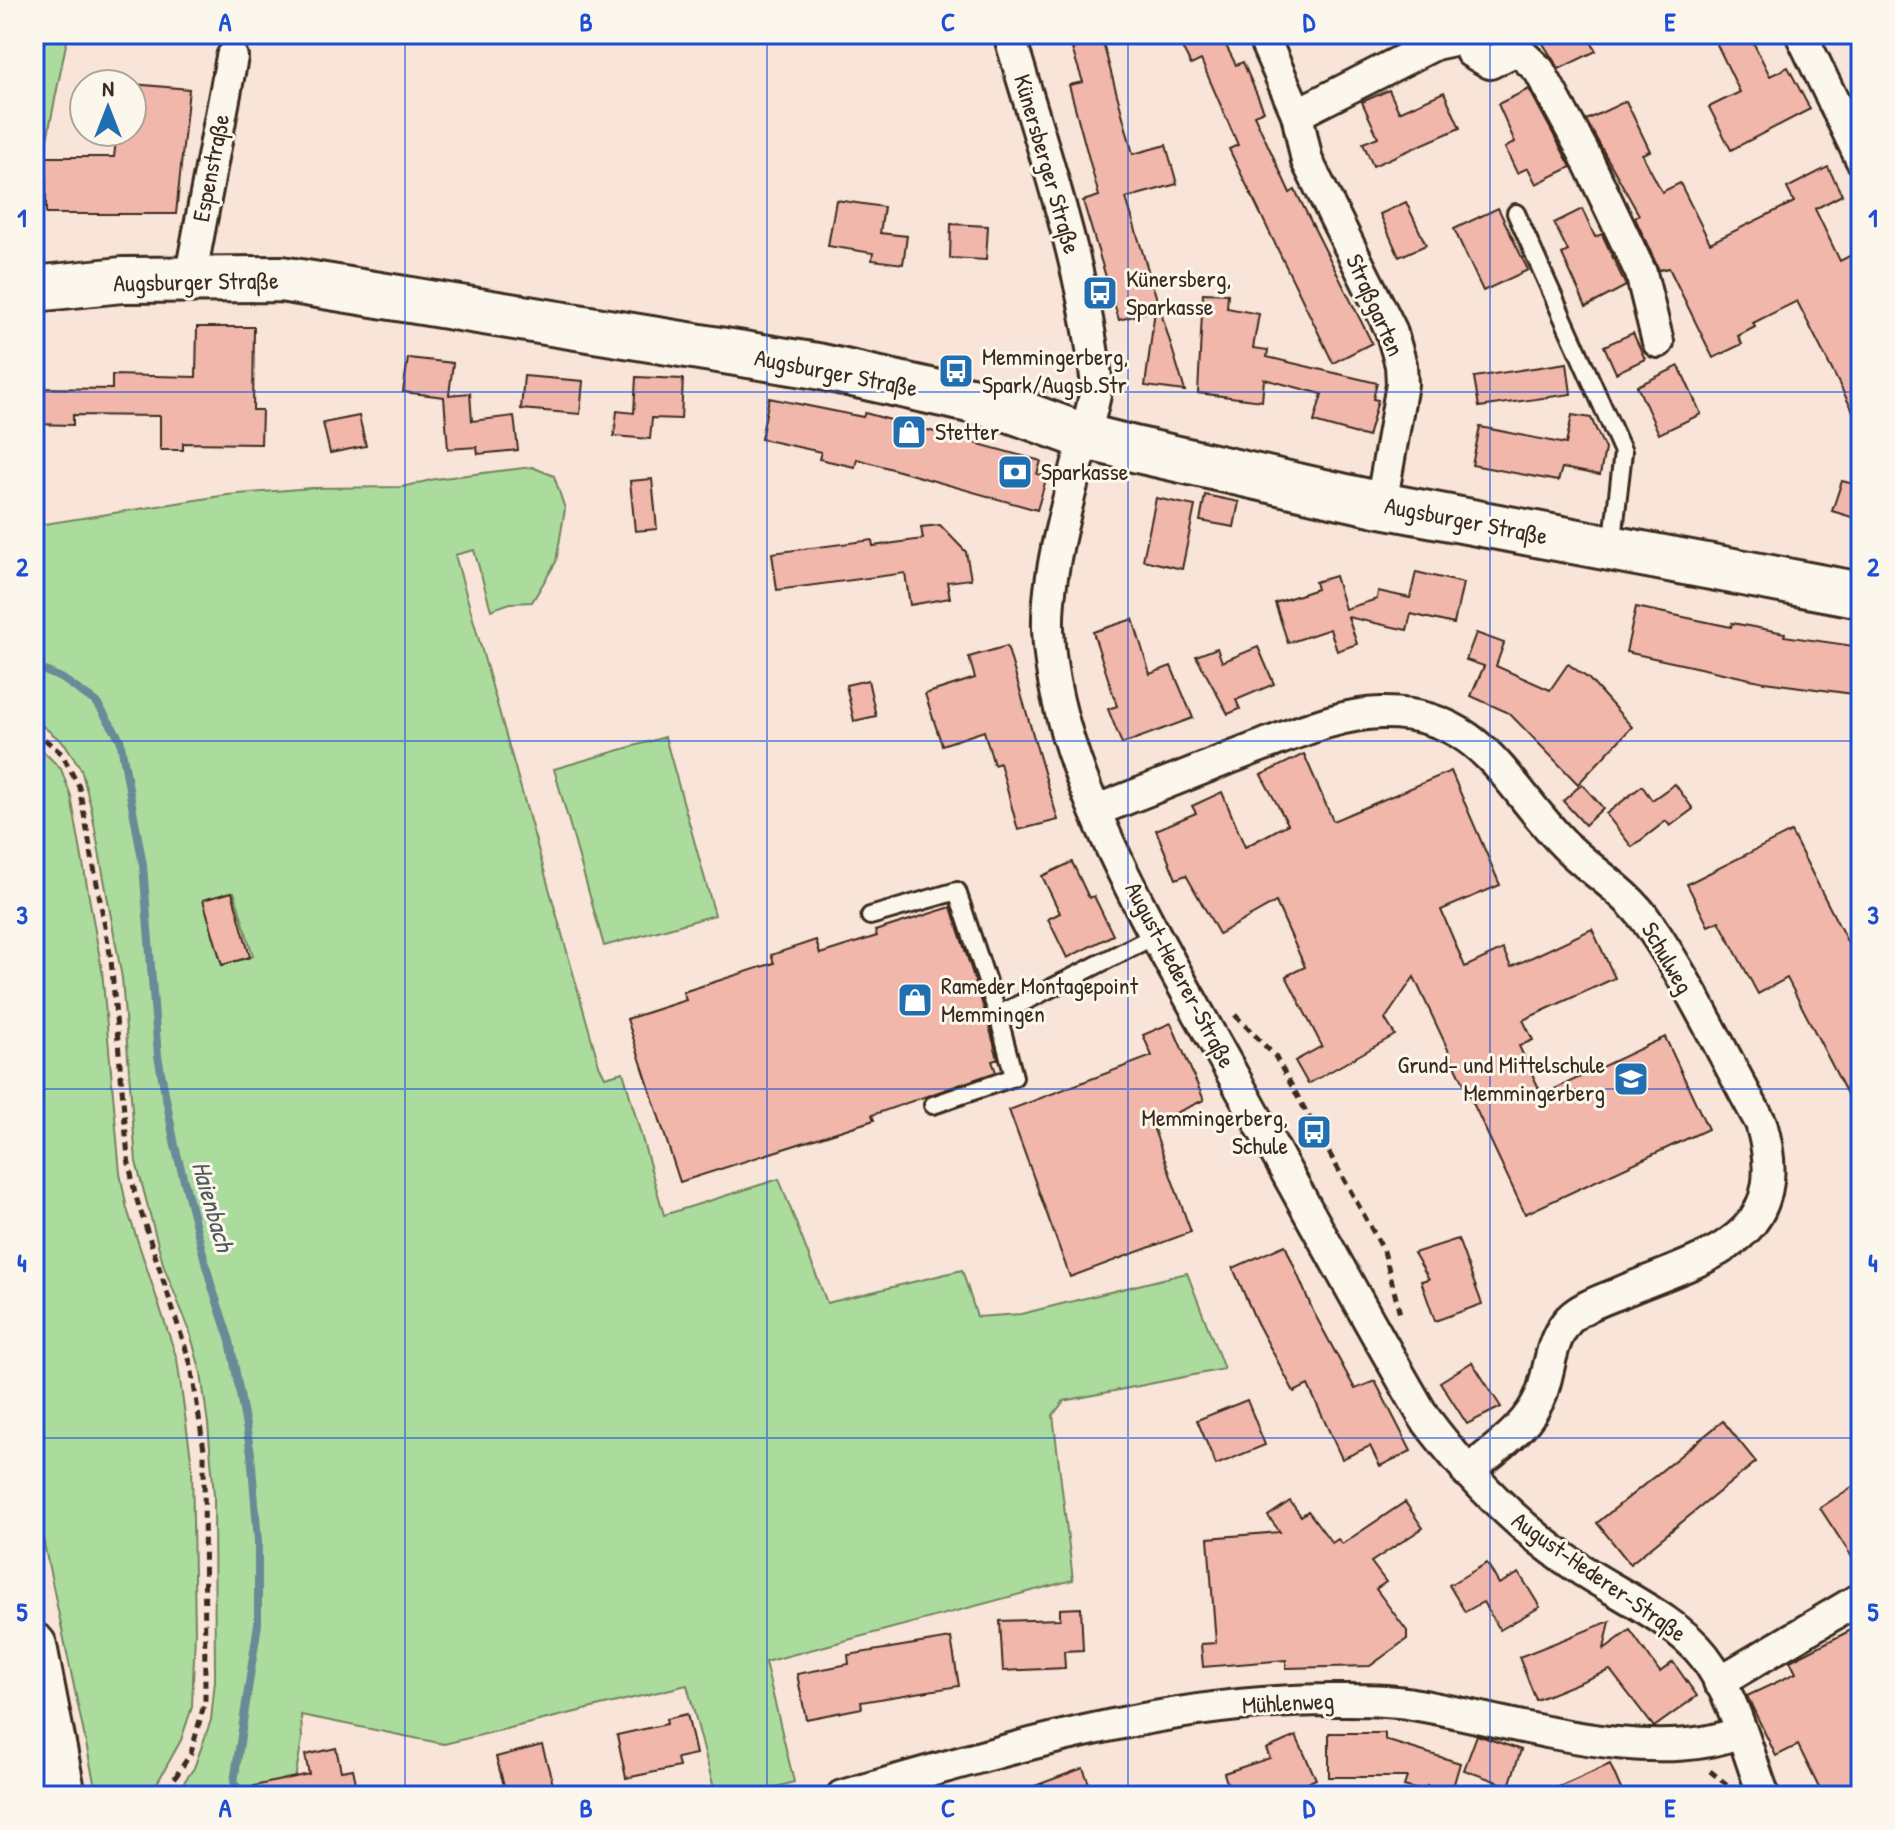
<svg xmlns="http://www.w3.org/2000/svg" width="1895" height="1830" font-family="'Patrick Hand',sans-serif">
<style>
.green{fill:#abdc9d;stroke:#73835e;stroke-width:2;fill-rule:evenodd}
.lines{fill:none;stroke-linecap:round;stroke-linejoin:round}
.stream{stroke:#6a8a98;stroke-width:8}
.building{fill:#f1b7ab;stroke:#3b2a1e;stroke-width:2}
.lane-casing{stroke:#3b2a1e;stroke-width:22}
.street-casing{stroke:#3b2a1e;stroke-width:36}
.secondary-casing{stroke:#3b2a1e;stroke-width:50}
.path{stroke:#3b2a1e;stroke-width:5;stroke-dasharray:8 6;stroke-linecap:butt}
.lane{stroke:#fbf7ec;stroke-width:16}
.street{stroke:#fbf7ec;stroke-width:30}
.secondary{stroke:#fbf7ec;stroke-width:44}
.grid{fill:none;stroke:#1d4ed8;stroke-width:2;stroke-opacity:0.55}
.labels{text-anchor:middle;stroke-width:6;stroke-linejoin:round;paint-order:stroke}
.street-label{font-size:24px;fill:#3b2a1e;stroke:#fbf7ec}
.poi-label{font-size:24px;fill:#3b2a1e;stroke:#fbf7ec;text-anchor:start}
.water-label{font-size:26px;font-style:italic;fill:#525a5b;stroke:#fbf7ec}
.neatline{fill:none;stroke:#1d4ed8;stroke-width:3}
.grid-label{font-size:26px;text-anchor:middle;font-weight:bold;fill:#1d4ed8}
</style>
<rect width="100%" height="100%" fill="#f8e4d8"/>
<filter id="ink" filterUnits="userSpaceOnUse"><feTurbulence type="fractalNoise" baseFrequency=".0125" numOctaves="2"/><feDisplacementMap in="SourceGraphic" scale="16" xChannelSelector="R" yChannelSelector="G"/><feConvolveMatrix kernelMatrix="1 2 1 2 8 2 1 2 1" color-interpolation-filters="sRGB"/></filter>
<g filter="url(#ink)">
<g class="green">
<polygon points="34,34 68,34 34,205"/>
<path d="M532 467 554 476 565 509 556 562 532 602 510 603 491 610 474 550 455 555 599 1065 605 1077 623 1072 664 1215 779 1179 827 1303 962 1270 977 1317 1021 1314 1187 1273 1224 1369 1064 1401 1053 1415 1073 1580 765 1662 794 1782 744 1796H716L687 1685 444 1744 301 1715 302 1739 292 1796H174L194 1768 211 1720 215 1680 214 1495 208 1424 201 1373 189 1329 164 1267 136 1162 122 978 91 807 81 769 65 744 34 719V520L45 524 227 495 311 488 402 487 435 479ZM234 892 253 956 222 965 204 900Z"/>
<polygon points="665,737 715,915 604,946 554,769"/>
<polygon points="34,742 61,769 71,796 102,970 120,1173 127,1209 177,1359 192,1465 195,1631 192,1707 181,1740 150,1796 97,1796 34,1496"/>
</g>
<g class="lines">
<polyline class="stream" points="34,666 63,679 97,703 120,739 143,865 158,1056 175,1146 211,1284 230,1341 251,1453 258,1541 258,1624 234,1782 242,1796"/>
</g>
<g class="building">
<polygon points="1175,34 1220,34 1236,65 1243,62 1264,111 1254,115 1290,193 1295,190 1372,343 1333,363 1229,149 1238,145 1201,60 1191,65"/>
<polygon points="1537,34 1587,34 1596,51 1559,69"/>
<polygon points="1712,34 1749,34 1770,76 1788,67 1810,109 1731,150 1709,107 1740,92"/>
<polygon points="1102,39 1133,154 1166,145 1177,184 1126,198 1185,391 1145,386 1155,310 1119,320 1083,201 1099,196 1069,85 1083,82 1072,49"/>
<polygon points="132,84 189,89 176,214 46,214 46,157 114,157 117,132 132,132"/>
<polygon points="1529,89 1571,167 1536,184 1528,168 1517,173 1505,148 1515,142 1498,104"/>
<polygon points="1389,90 1399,112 1444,92 1460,128 1373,166 1363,143 1378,137 1362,102"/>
<polygon points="1626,101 1650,151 1642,154 1662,192 1680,183 1710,243 1794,202 1787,188 1828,167 1842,195 1815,209 1840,261 1861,250 1861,287 1853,292 1861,308 1861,427 1797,301 1753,323 1755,327 1738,336 1742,344 1713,358 1669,268 1659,270 1635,218 1639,215 1586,120"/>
<polygon points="836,200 884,207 880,233 907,236 903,264 872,260 873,253 828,246"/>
<polygon points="1406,202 1426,245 1399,257 1380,214"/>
<polygon points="1498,208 1528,270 1483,291 1454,229"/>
<polygon points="1582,209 1595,237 1602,234 1626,286 1586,307 1562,254 1568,251 1554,223"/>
<polygon points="951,224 988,226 986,260 950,258"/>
<polygon points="1203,293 1228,294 1227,308 1259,314 1253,348 1268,350 1267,357 1377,383 1373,399 1378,400 1368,437 1314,422 1322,394 1264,379 1262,401 1198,393"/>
<polygon points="197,327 254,327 253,410 262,410 261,444 183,443 183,450 160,450 160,416 73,415 73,425 34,424 34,388 112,389 112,375 196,377"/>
<polygon points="1633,333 1645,359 1616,373 1604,346"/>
<polygon points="408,358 453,363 449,395 470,393 472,421 514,416 518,450 478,454 477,447 448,449 444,397 403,392"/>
<polygon points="1567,363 1571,394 1479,407 1474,377"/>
<polygon points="1679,366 1701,414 1659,434 1637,386"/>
<polygon points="524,376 583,381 580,414 521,409"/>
<polygon points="636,377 683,379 681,419 652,418 650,439 614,436 617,411 634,413"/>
<polygon points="769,398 863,417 865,413 1041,461 1037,474 1047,476 1037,510 857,459 855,467 819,459 821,452 761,439"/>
<polygon points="1572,415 1591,418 1605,449 1600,475 1562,468 1558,481 1472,465 1480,427 1566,444"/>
<polygon points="359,416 366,446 330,453 323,423"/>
<polygon points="652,479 657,529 635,531 630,481"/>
<polygon points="1842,481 1861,486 1861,520 1832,511"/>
<polygon points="1205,495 1239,502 1234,527 1200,521"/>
<polygon points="1156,498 1195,506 1182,569 1143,560"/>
<polygon points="940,525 966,552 971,579 947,582 950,598 910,605 905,573 777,590 772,553 872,540 873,546 923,539 921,527"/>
<polygon points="1416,572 1463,583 1454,624 1411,614 1407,630 1348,617 1357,644 1337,651 1330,629 1288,643 1275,603 1317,589 1315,582 1335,576 1345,609 1377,599 1378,591 1410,598"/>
<polygon points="1636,607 1731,627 1732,623 1785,633 1784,636 1861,647 1861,695 1764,682 1626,652"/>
<polygon points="1133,619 1150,674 1171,666 1193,718 1122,744 1108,709 1117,706 1093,632"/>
<polygon points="1476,633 1504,643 1496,666 1550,690 1568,664 1589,679 1632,727 1578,784 1509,713 1471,696 1484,666 1466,660"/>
<polygon points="1007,646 1058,820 1018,830 1000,763 994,765 984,731 942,745 925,694 975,678 969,657"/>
<polygon points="1258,647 1274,684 1236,700 1240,709 1228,714 1196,656 1217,648 1222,662"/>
<polygon points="868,680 876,716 854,721 846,685"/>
<polygon points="1304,754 1333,821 1451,771 1500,885 1441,910 1465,967 1503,949 1511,967 1592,929 1615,978 1523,1020 1533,1040 1519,1046 1542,1095 1665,1037 1708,1129 1525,1214 1414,977 1385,1019 1395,1035 1308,1084 1295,1061 1322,1046 1286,976 1305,967 1276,902 1219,934 1186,875 1176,879 1156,830 1196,813 1192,806 1222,792 1245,847 1288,824 1261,775"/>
<polygon points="1582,784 1603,808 1585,825 1563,801"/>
<polygon points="1675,784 1693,809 1670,826 1666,821 1632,847 1606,814 1642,786 1652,800"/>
<polygon points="1791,832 1852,951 1861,947 1861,1121 1787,978 1758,994 1719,921 1708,926 1687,884"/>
<polygon points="1072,862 1089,898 1094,896 1113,935 1067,958 1048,919 1060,913 1042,876"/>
<polygon points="232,892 250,957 222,965 203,900"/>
<polygon points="951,907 987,1018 998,1059 992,1061 996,1072 872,1115 874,1120 680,1182 627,1019 686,1000 683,992 774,963 771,955 816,940 820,954 877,936 875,931"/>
<polygon points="1171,1023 1204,1100 1152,1124 1191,1232 1070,1277 1009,1110 1152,1056 1143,1035"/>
<polygon points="1458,1239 1482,1304 1435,1321 1421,1281 1429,1279 1414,1253"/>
<polygon points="1285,1245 1313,1311 1355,1389 1375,1381 1411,1451 1380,1466 1370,1446 1342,1459 1308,1385 1294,1392 1256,1321 1233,1268"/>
<polygon points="1472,1362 1501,1407 1467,1424 1440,1382"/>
<polygon points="1247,1400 1265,1445 1216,1465 1197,1420"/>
<polygon points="1723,1421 1756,1462 1630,1564 1597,1523"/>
<polygon points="1861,1481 1861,1571 1820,1508"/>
<polygon points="1290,1501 1301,1516 1308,1511 1332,1543 1338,1539 1342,1544 1405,1502 1423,1528 1371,1562 1386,1582 1376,1589 1407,1631 1407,1639 1370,1666 1286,1668 1286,1660 1203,1667 1201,1644 1216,1643 1208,1538 1280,1532 1268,1516"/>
<polygon points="1487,1563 1499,1584 1519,1573 1540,1607 1500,1630 1483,1602 1465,1612 1449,1585"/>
<polygon points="1081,1608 1083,1650 1064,1651 1065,1668 1003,1671 1000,1621 1060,1619 1060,1609"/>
<polygon points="1610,1621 1604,1649 1630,1630 1660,1672 1673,1662 1697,1696 1654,1727 1610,1670 1536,1700 1519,1657"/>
<polygon points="1861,1625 1861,1796 1823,1796 1798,1745 1776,1756 1747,1696 1796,1673 1790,1661"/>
<polygon points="951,1638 959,1686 861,1702 862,1708 806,1719 797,1674 849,1664 848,1655"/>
<polygon points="687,1714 696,1754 677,1758 679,1767 626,1778 617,1735 667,1724 666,1719"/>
<polygon points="1329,1733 1385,1733 1385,1740 1460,1763 1451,1794 1427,1786 1425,1792 1404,1786 1407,1777 1329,1777"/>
<polygon points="1477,1735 1521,1750 1509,1786 1464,1770"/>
<polygon points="1296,1736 1316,1779 1280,1796 1231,1796 1224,1773 1270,1758 1266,1749"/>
<polygon points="542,1745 554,1788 524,1796 507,1796 496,1757"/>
<polygon points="336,1748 341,1771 353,1769 359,1796 255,1796 254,1786 309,1774 305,1755"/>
<polygon points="1610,1764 1624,1796 1539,1796"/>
<polygon points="1083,1768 1094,1796 1014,1796 1013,1794"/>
</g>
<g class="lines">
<defs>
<g id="lane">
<polyline points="1516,213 1623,452 1612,548"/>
<polyline points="870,916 957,891 998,1015"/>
<polyline points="933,1105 1014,1077 998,1015 1156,935"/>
</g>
<g id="street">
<path d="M1009 34C1043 150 1084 266 1097 386 1082 457 1046 559 1048 629 1053 775 1166 952 1235 1079 1298 1192 1359 1306 1424 1417 1468 1476 1519 1529 1580 1569 1618 1594 1677 1621 1704 1656 1734 1695 1747 1751 1764 1796"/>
<polyline points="1262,34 1297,114 1307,161 1391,330 1401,365 1402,384 1381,505"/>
<polyline points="1469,34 1471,52 1490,63 1510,53 1513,34"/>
<polyline points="1801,34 1861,159"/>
<polyline points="1513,46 1539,70 1583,151 1641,273 1658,342"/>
<polyline points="1297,114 1435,44 1468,37"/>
<polyline points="190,279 232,57"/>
<path d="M1095 811C1152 789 1208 766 1264 745 1301 731 1341 714 1381 713 1484 711 1507 789 1569 849 1595 874 1627 892 1648 923 1691 985 1724 1057 1761 1123 1796 1242 1705 1256 1619 1293 1602 1300 1577 1308 1566 1323 1550 1344 1550 1369 1542 1392 1530 1426 1494 1450 1467 1472"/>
<polyline points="1719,1682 1861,1598"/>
<path d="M842 1796C1005 1750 1175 1697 1346 1700 1367 1700 1391 1700 1412 1704 1506 1719 1649 1769 1740 1732"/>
</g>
<g id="secondary">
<polyline points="34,289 122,280 281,279 817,366 1006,408 1086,437 1138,450 1381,505 1861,595"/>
<polyline points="34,1646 63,1796"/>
</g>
</defs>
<use href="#lane" class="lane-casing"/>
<use href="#street" class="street-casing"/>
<use href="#secondary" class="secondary-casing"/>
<g class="path">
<polyline points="34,730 62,754 79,787 111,959 128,1158 135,1194 191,1365 204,1450 205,1701 191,1753 163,1796"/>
<polyline points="1235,1015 1275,1056 1384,1251 1400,1314"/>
<polyline points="1710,1771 1730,1787"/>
</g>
<use href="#lane" class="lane"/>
<use href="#street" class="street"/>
<use href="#secondary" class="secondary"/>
</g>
</g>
<path class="grid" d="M405 34V1796M767 34V1796M1128 34V1796M1490 34V1796M34 392H1861M34 741H1861M34 1089H1861M34 1438H1861"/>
<defs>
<symbol id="bus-square" viewBox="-11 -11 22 22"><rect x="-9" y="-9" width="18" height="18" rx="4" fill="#1f6fb2" stroke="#fbf7ec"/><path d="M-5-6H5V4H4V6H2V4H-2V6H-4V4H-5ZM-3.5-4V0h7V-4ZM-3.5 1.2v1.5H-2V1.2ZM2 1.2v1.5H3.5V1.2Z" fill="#fff"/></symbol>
<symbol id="shop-square" viewBox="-11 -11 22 22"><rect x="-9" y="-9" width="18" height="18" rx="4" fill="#1f6fb2" stroke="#fbf7ec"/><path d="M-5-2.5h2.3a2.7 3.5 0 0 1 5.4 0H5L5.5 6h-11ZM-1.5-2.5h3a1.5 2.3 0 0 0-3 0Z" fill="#fff"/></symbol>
<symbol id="bank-square" viewBox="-11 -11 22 22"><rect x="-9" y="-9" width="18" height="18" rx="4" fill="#1f6fb2" stroke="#fbf7ec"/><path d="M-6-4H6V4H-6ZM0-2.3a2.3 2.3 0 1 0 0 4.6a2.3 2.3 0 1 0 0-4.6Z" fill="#fff"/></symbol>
<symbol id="school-square" viewBox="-11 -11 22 22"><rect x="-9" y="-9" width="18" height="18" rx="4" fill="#1f6fb2" stroke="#fbf7ec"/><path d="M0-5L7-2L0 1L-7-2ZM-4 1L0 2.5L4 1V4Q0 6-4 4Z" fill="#fff"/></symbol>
</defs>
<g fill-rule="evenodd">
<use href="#bus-square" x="1080" y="273" width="40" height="40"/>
<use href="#bus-square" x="936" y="351" width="40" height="40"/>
<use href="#shop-square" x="889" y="412" width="40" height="40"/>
<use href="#bank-square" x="995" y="452" width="40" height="40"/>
<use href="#shop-square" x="895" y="980" width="40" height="40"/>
<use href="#school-square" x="1611" y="1059" width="40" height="40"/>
<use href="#bus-square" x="1294" y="1112" width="40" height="40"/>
</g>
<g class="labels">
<g class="street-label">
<text transform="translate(1047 164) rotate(74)" y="8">Künersberger Straße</text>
<text transform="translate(211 168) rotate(-79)" y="8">Espenstraße</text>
<text transform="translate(196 282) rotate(-1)" y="8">Augsburger Straße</text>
<text transform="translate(1375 305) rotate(66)" y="8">Straßgarten</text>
<text transform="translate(836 373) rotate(11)" y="8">Augsburger Straße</text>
<text transform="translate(1466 521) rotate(11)" y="8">Augsburger Straße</text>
<text transform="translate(1667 958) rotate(60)" y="8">Schulweg</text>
<text transform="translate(1180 975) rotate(62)" y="8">August-Hederer-Straße</text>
<text transform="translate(1599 1577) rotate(35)" y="8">August-Hederer-Straße</text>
<text transform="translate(1288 1703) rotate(-3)" y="8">Mühlenweg</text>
</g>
<g class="poi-label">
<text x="1126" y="287">Künersberg,<tspan x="1126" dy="28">Sparkasse</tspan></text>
<text x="982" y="365">Memmingerberg,<tspan x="982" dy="28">Spark/Augsb.Str</tspan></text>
<text x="935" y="440">Stetter</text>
<text x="1041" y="480">Sparkasse</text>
<text x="941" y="994">Rameder Montagepoint<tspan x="941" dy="28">Memmingen</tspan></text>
<text x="1605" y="1073" text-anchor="end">Grund- und Mittelschule<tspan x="1605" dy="28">Memmingerberg</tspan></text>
<text x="1288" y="1126" text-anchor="end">Memmingerberg,<tspan x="1288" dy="28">Schule</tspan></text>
</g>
<g class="water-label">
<text transform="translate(213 1206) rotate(74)" y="9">Haienbach</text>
</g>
</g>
<rect width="1895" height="1830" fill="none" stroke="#fbf7ec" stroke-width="88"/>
<g transform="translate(108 108)"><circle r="38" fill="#fbf7ec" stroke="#aea59a" stroke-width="2"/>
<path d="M0-6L14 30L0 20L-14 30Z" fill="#1f6fb2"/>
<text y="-12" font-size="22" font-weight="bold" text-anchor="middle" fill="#3b2a1e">N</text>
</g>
<rect x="44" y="44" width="1807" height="1742" class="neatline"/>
<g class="grid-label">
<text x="225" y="31">A</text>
<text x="586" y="31">B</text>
<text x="948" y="31">C</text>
<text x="1309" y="31">D</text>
<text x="1670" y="31">E</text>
<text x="22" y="227">1</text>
<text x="1873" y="227">1</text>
<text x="22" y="576">2</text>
<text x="1873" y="576">2</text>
<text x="22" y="924">3</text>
<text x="1873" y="924">3</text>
<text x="22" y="1272">4</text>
<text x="1873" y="1272">4</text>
<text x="22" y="1621">5</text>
<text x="1873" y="1621">5</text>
<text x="225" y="1817">A</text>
<text x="586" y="1817">B</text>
<text x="948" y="1817">C</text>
<text x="1309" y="1817">D</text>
<text x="1670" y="1817">E</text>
</g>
</svg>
